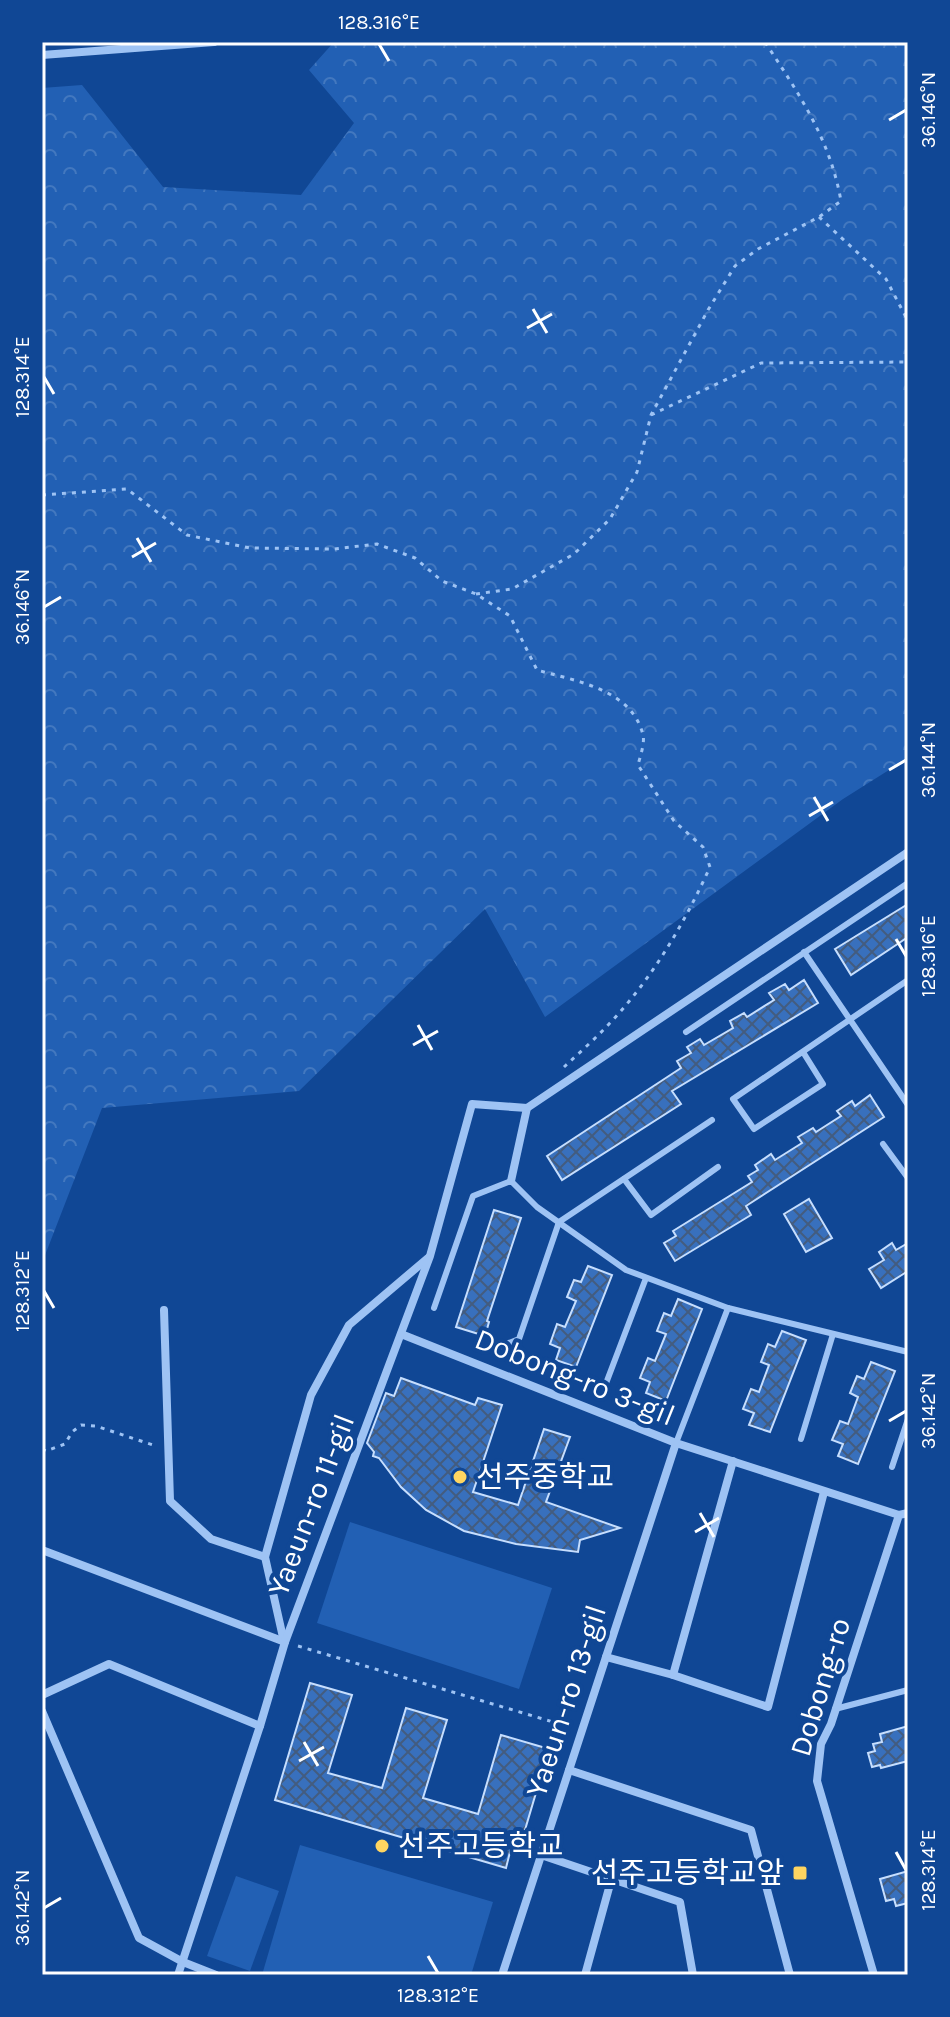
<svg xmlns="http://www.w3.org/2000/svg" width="950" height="2017" font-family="Karla,'Noto Sans KR',sans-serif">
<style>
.grass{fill:#2260b4}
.forest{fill:url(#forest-crowns)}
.building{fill:url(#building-cross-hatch);stroke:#c6defe;stroke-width:2}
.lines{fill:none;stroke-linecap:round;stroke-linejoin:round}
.path{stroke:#9ec3f4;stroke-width:3;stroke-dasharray:4 6;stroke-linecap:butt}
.lane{stroke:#9ec3f4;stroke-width:6}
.street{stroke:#9ec3f4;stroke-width:8}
.ticks{fill:none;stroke:#fff;stroke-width:3}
.poi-dot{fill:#ffd561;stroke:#104795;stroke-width:3}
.labels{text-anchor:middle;stroke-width:8;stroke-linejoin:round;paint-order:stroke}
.street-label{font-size:30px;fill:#fff;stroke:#104795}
.poi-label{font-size:30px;fill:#fff;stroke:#104795;text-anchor:start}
.neatline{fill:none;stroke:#fff;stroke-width:3}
.ticks-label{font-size:20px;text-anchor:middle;fill:#fff}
</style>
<defs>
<pattern id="forest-crowns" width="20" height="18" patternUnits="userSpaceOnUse" patternTransform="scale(2)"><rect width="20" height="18" fill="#2260b4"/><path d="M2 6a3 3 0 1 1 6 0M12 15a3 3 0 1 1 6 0" fill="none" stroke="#4378bf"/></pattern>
<pattern id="building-cross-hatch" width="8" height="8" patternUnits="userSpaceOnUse" patternTransform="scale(2)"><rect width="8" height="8" fill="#3870bd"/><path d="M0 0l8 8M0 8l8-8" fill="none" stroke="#435c7f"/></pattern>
</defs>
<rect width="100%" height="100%" fill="#104795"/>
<g class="grass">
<polygon points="350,1522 552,1588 519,1689 317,1623"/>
<polygon points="300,1845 493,1902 471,1975 262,1975"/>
<polygon points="236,1876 279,1891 250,1971 207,1956"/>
</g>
<polygon class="forest" points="334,42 908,42 908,758 843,799 545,1017 485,909 299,1091 102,1108 42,1263 42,88 82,85 163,187 301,195 354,123 309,70"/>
<g class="building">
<polygon points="908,904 908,937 851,975 835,949"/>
<polygon points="804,980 818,1003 672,1091 681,1104 562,1180 547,1156 681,1068 677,1061 691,1053 687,1047 700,1039 704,1045 733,1028 730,1021 744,1013 747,1017 774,1000 769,993 785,984 789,990"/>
<polygon points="870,1095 884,1117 746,1206 751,1215 675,1261 664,1243 676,1236 673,1231 752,1182 748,1176 758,1170 755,1165 771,1154 775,1160 802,1143 798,1137 813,1128 816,1132 841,1116 837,1111 852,1101 855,1106"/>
<polygon points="809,1199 832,1238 806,1252 784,1214"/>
<polygon points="494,1210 521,1218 487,1321 489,1322 485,1336 456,1327"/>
<polygon points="892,1243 896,1250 908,1243 908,1271 881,1288 869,1269 884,1260 879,1252"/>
<polygon points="588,1266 612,1275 576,1367 556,1360 560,1348 550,1344 557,1324 565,1327 576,1301 567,1297 574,1280 581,1282"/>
<polygon points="678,1299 702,1309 666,1401 646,1393 650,1382 640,1378 648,1358 655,1361 666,1334 657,1331 664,1313 671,1316"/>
<polygon points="782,1331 806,1340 770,1432 749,1425 754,1413 743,1409 751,1389 759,1392 769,1365 761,1362 768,1344 775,1347"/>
<polygon points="871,1362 895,1371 858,1464 838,1456 843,1444 832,1440 840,1421 848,1424 858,1397 850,1393 857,1376 864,1379"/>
<polygon points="401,1378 475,1405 478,1398 502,1405 473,1492 518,1505 544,1429 570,1437 546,1502 620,1528 580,1540 578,1552 516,1544 464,1531 426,1510 401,1487 379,1458 373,1456 374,1452 367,1443 386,1393 394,1396"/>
<polygon points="310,1683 352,1695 328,1773 382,1788 406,1708 447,1720 423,1798 478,1814 501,1735 549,1749 519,1850 511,1848 506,1868 275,1800"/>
<polygon points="908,1726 908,1761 881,1768 880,1765 872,1767 868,1753 875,1751 873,1744 882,1742 880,1734"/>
<polygon points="908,1871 908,1903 896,1906 894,1899 886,1901 880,1879"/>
</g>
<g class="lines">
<g class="path">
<polyline points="819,217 886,279 908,321"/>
<polyline points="651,415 761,363 908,362"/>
<path d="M42 495 127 489 187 535 250 548 334 549 377 544 415 558 442 581 476 594 510 616 537 670C575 681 632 689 643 735 645 743 640 757 638 765L674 821 703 847 710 867C684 924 652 979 609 1024 595 1039 579 1053 564 1067"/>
<path d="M476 594 512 589 574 554 610 519 637 472 651 415 708 310 735 266 758 249 819 217 841 201C830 139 799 94 765 42"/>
<polyline points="42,1449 46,1451 65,1444 72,1432 81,1425 96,1426 156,1446"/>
<polyline points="298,1646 570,1727"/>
</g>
<g class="lane">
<polyline points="804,952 908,1105"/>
<polyline points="686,1032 908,883"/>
<polyline points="803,1052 823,1084 754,1129 733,1099 908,980"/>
<polyline points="883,1144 908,1178"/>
<polyline points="624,1179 651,1215 718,1167"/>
<polyline points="434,1308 473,1196 511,1181 537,1207 626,1270 728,1308 908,1352"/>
<polyline points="499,1347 519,1339 559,1222 712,1120"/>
<polyline points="605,1386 646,1278"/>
<polyline points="801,1439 833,1334"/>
<polyline points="676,1443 728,1308"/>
<polyline points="892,1467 908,1419"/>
<polyline points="835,1709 908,1690"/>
</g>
<g class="street">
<polyline points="42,55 214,42"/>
<polyline points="511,1181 527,1108 908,852"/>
<polyline points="164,1310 170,1501 211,1539 265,1557"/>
<polyline points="401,1334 676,1443 899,1515"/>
<polyline points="42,1550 285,1642"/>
<polyline points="284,1642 265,1557 311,1395 349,1325 428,1258"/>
<polyline points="606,1657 673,1675 768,1707 824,1492"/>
<polyline points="673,1675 733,1461"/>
<polyline points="42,1695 109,1664 260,1726"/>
<polyline points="42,1711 139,1938 183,1962 216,1975"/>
<polyline points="569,1770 751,1830 790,1975"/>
<polyline points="541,1855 680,1902 693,1975"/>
<polyline points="178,1975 260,1726 285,1642 430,1256 472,1104 527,1108"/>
<polyline points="502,1975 676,1443"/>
<polyline points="585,1975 612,1877"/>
<polyline points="874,1975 817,1781 821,1744 831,1724 899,1515 908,1513"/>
</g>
</g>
<path class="ticks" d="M379 44 389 61M889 120 906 110M533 309 547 333M527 328 552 314M44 377 54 394M137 538 151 562M132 557 156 543M44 607 61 597M889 770 906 760M814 797 828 821M809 816 833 802M896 939 906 956M418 1025 432 1050M413 1045 438 1031M44 1291 54 1308M889 1421 906 1411M700 1513 714 1537M695 1532 719 1518M304 1742 318 1766M299 1761 324 1747M896 1852 906 1870M44 1908 61 1898M428 1956 438 1973"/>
<g class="poi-dot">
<circle cx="460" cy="1477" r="8"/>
<circle cx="382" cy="1846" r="8"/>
<rect x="792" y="1865" width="16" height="16" rx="4"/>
</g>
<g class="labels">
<g class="street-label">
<text transform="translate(575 1377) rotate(22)" y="10">Dobong-ro 3-gil</text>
<text transform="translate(311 1505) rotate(-69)" y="10">Yaeun-ro 11-gil</text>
<text transform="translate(820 1687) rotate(-73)" y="10">Dobong-ro</text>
<text transform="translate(566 1701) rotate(-72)" y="10">Yaeun-ro 13-gil</text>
</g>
<g class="poi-label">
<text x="476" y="1487">선주중학교</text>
<text x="398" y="1856">선주고등학교</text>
<text x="784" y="1883" text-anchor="end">선주고등학교앞</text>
</g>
</g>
<rect width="950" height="2017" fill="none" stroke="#104795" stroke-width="88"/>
<rect x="44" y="44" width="862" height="1929" class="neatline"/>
<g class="ticks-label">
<text x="379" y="29">128.316°E</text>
<text transform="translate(928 110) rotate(-90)" y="7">36.146°N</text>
<text transform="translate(22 377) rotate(-90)" y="7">128.314°E</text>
<text transform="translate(22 607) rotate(-90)" y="7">36.146°N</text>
<text transform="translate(928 760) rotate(-90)" y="7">36.144°N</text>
<text transform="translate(928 956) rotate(-90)" y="7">128.316°E</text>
<text transform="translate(22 1291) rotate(-90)" y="7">128.312°E</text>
<text transform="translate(928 1411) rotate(-90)" y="7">36.142°N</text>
<text transform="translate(928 1870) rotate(-90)" y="7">128.314°E</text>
<text transform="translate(22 1908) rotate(-90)" y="7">36.142°N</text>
<text x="438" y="2002">128.312°E</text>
</g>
</svg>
